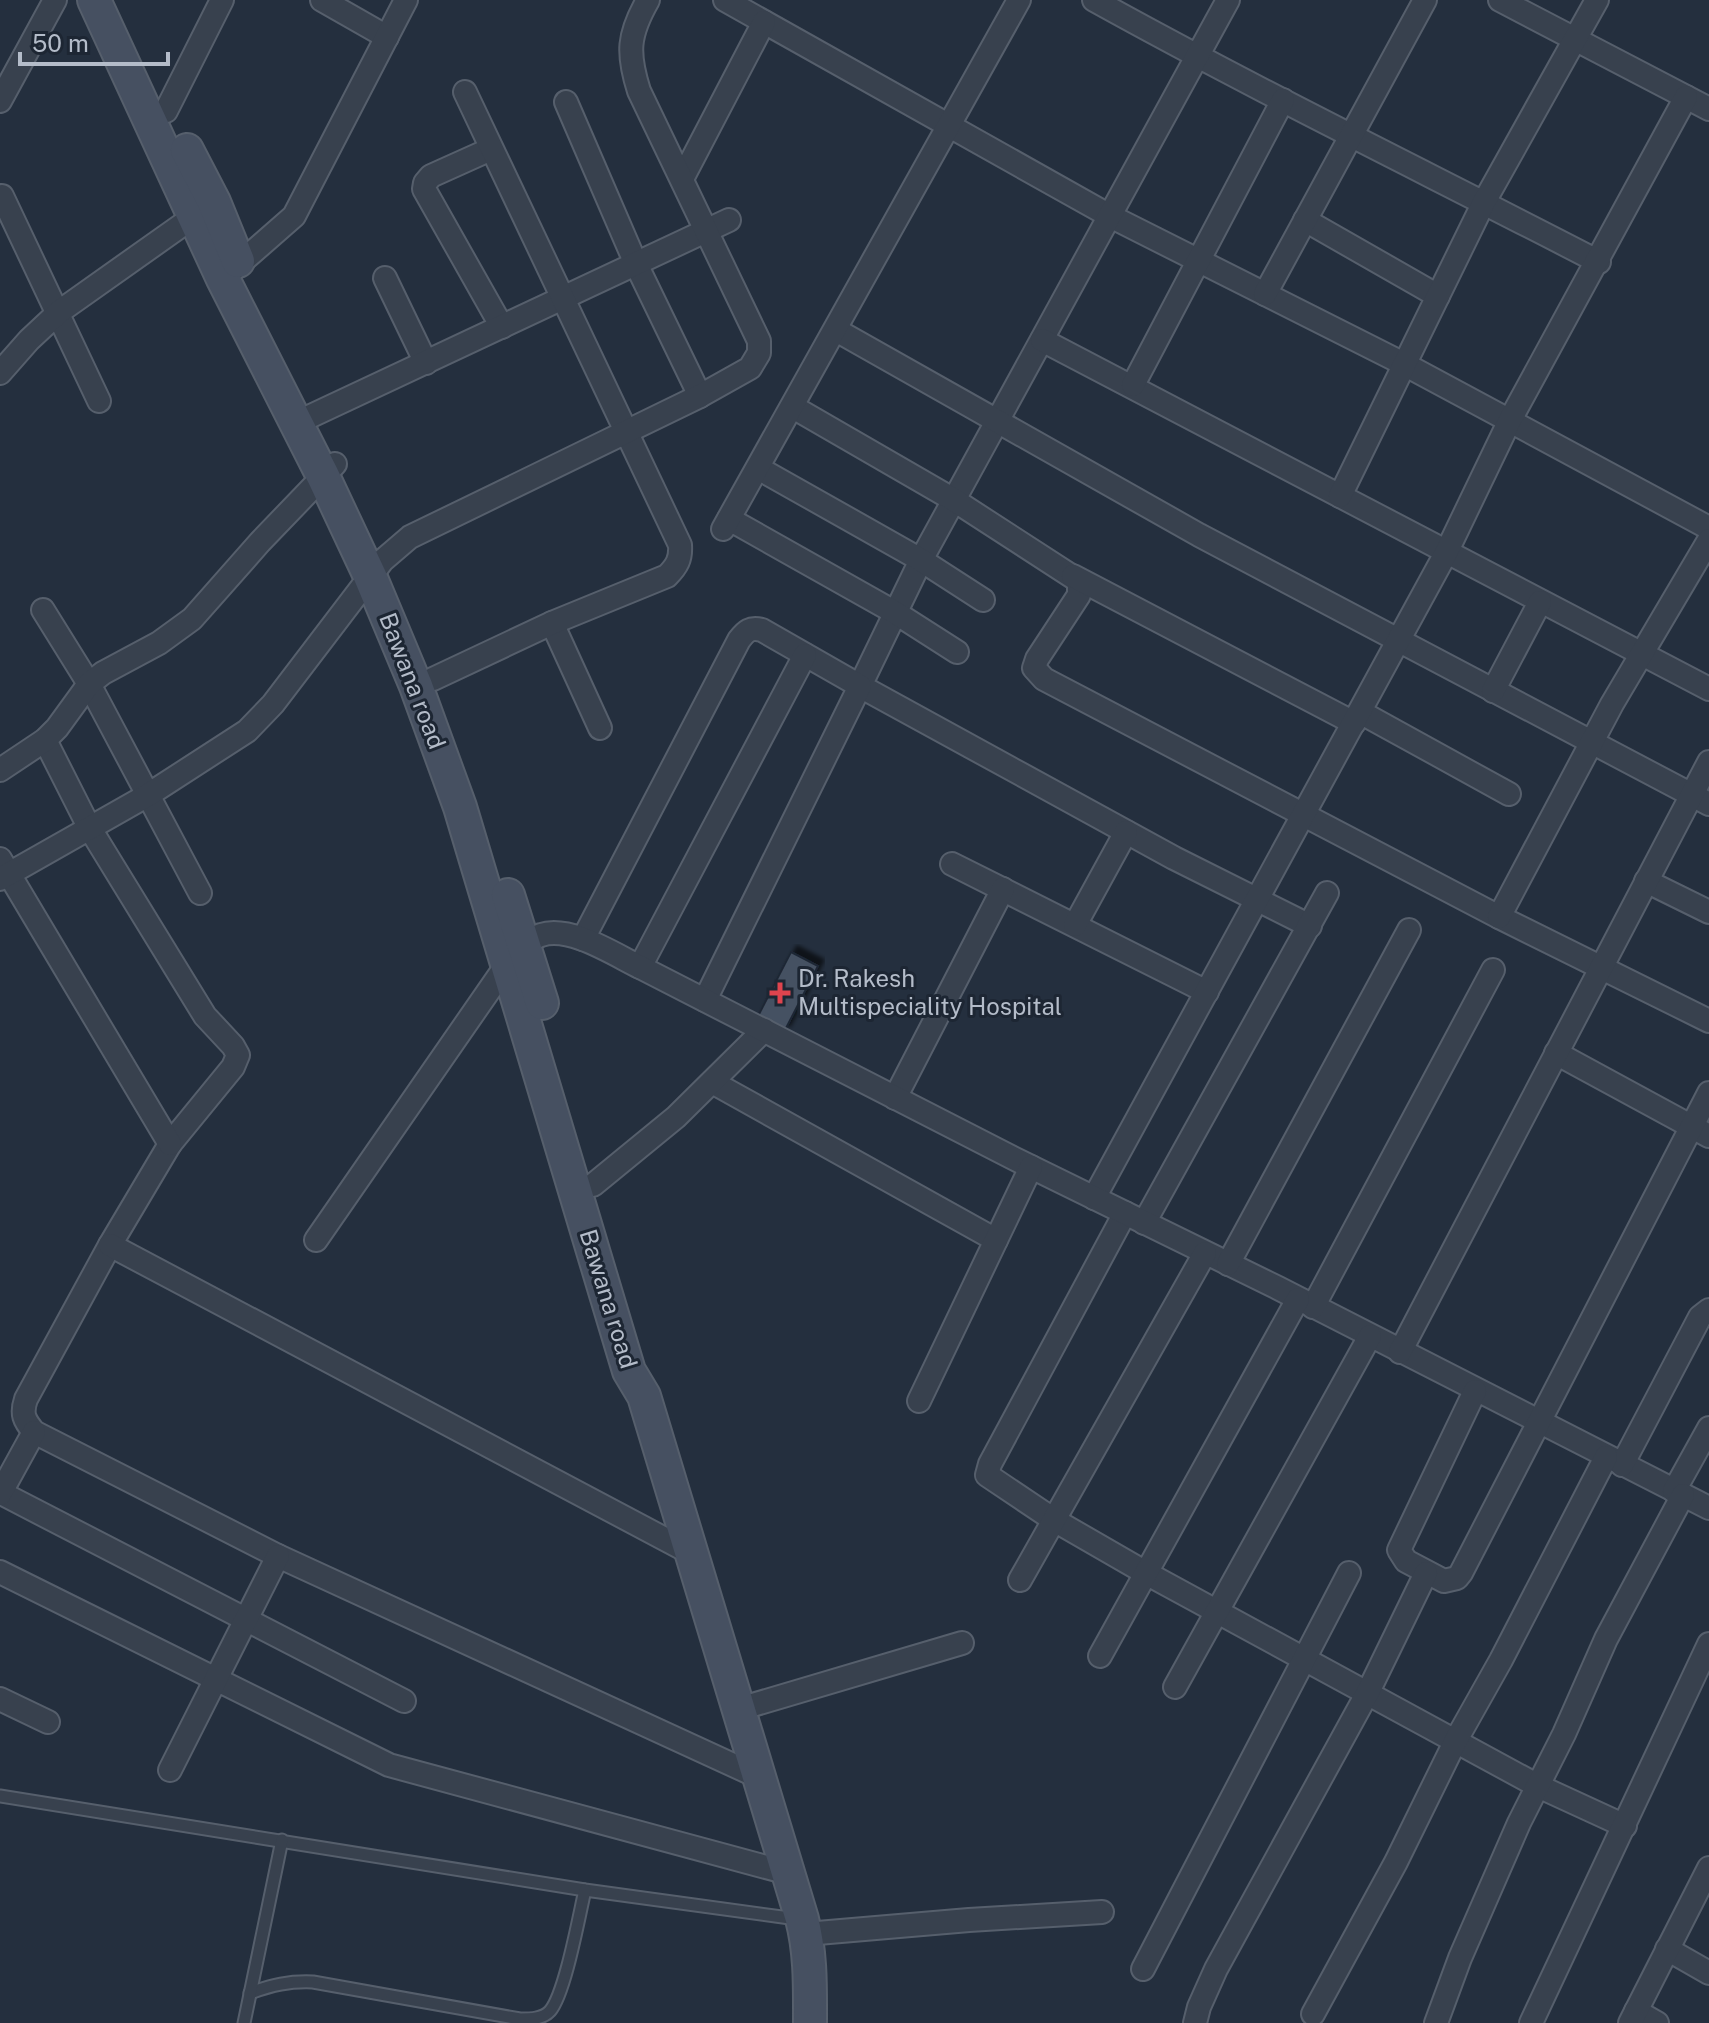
<svg xmlns="http://www.w3.org/2000/svg" width="1709" height="2023" font-family="'Public Sans',sans-serif">
<style>
.building{fill:#455162;stroke:#1f2835;stroke-width:2;filter:url(#shadow)}
.lines{fill:none;stroke-linecap:round;stroke-linejoin:round}
.lane-casing{stroke:#565f6c;stroke-width:15}
.street-casing{stroke:#565f6c;stroke-width:26}
.secondary-casing{stroke:#565f6c;stroke-width:36}
.lane{stroke:#38414e;stroke-width:11}
.street{stroke:#38414e;stroke-width:22}
.secondary{stroke:#465061;stroke-width:32}
.health-dot{fill:#e0444e;stroke:#1d2633;stroke-width:3}
.labels{text-anchor:middle;stroke-width:6;stroke-linejoin:round;paint-order:stroke}
.street-label{font-size:24px;fill:#b4bcc9;stroke:#1d2633}
.poi-label{font-size:24px;fill:#b4bcc9;stroke:#1d2633;text-anchor:start}
</style>
<defs>
<filter id="shadow"><feDropShadow dx="6" dy="-6" stdDeviation="2" flood-color="#0009"/></filter>
</defs>
<rect width="100%" height="100%" fill="#242f3e"/>
<polygon class="building" points="791,952 818,966 784,1032 757,1018"/>
<g class="lines">
<defs>
<g id="lane">
<polyline points="0,1796 585,1890 797,1919"/>
<path d="M250 1993C272 1985 289 1981 313 1982L520 2019C530 2019 543 2019 550 2011 565 1994 579 1916 585 1890"/>
<polyline points="244,2023 282,1840"/>
</g>
<g id="street">
<polyline points="322,0 387,37"/>
<polyline points="725,0 1110,216 1404,364 1709,528"/>
<path d="M1094 0C1260 92 1431 175 1599 262"/>
<polyline points="1228,0 921,560 860,686 1174,858 1310,926"/>
<polyline points="1500,0 1709,109"/>
<polyline points="0,101 55,0"/>
<polyline points="566,102 636,264 700,396"/>
<polyline points="166,111 222,0"/>
<polyline points="491,149 431,176 425,183 424,189 502,327"/>
<polyline points="682,179 764,22"/>
<polyline points="2,196 99,401"/>
<polyline points="1305,220 1438,296"/>
<polyline points="230,272 294,216 406,0"/>
<polyline points="385,278 426,363"/>
<polyline points="1265,294 1425,0"/>
<polyline points="836,330 1199,535 1709,804"/>
<polyline points="1042,340 1709,689"/>
<polyline points="0,373 29,340 59,312 203,210"/>
<polyline points="1133,385 1283,100"/>
<polyline points="793,407 954,500 1079,581 1079,595 1037,659 1034,668 1044,679 1499,917 1709,1021"/>
<polyline points="311,416 729,220"/>
<polyline points="758,468 921,560 983,600"/>
<polyline points="1340,496 1484,202 1597,0"/>
<polyline points="729,519 896,613 957,652"/>
<polyline points="723,529 1019,0"/>
<polyline points="1073,576 1354,723"/>
<polyline points="43,610 89,684 200,893"/>
<polyline points="552,623 600,728"/>
<path d="M433 679 552 623 667 576C677 566 681 559 680 545L465 92"/>
<polyline points="1493,691 1540,602"/>
<polyline points="1360,712 1509,794"/>
<path d="M45 740 89 827 205 1016 233 1046 238 1055 233 1067 170 1144 110 1245 26 1399C21 1414 24 1420 34 1432L278 1556 759 1777"/>
<polyline points="0,770 45,740 57,728 89,684 103,673 159,643 192,619 260,542 335,464"/>
<polyline points="0,859 170,1144"/>
<polyline points="952,864 1207,992"/>
<path d="M0 879 148 795 247 731 273 704 382 561 410 537 700 396 750 368 759 353V341L639 91C627 53 628 35 648 0"/>
<polyline points="1646,881 1709,912"/>
<polyline points="1499,917 1612,704 1709,540"/>
<polyline points="1075,925 1126,832"/>
<path d="M583 939 739 640C746 631 750 627 762 630L860 686 705 1000"/>
<polyline points="640,967 805,655"/>
<polyline points="1556,1053 1709,1136"/>
<polyline points="712,1082 996,1240"/>
<polyline points="895,1098 1003,889"/>
<polyline points="593,1185 676,1117 764,1030"/>
<polyline points="1094,1198 1446,553 1510,420 1686,97"/>
<polyline points="1125,1213 990,1464 987,1475 1054,1520 1146,1573 1538,1786 1625,1826"/>
<polyline points="1144,1223 1327,893"/>
<path d="M316 1240 508 963C517 954 528 939 541 935 570 925 615 955 640 967L1015 1159 1278 1288 1709 1508"/>
<polyline points="110,1245 693,1554"/>
<polyline points="1228,1264 1409,930"/>
<polyline points="1313,1307 1493,970"/>
<polyline points="1400,1352 1709,762"/>
<polyline points="1475,1391 1399,1550 1406,1561 1444,1581 1457,1578 1461,1573 1709,1093"/>
<polyline points="919,1401 1031,1167"/>
<polyline points="1622,1465 1700,1317 1709,1310"/>
<polyline points="1674,1491 1709,1428"/>
<polyline points="1,1493 404,1701"/>
<polyline points="0,1494 34,1432"/>
<polyline points="0,1572 389,1765 788,1873"/>
<polyline points="1020,1580 1205,1253"/>
<polyline points="1100,1656 1298,1299"/>
<polyline points="1175,1687 1370,1336"/>
<polyline points="0,1699 48,1722"/>
<polyline points="739,1709 962,1643"/>
<polyline points="170,1770 278,1556"/>
<polyline points="806,1934 969,1920 1102,1912"/>
<polyline points="1667,1949 1709,1973"/>
<polyline points="1143,1969 1349,1573"/>
<polyline points="1636,2011 1657,2023"/>
<polyline points="1313,2014 1396,1862 1456,1740 1501,1660 1606,1457"/>
<polyline points="1195,2023 1199,2007 1216,1969 1368,1692 1426,1573"/>
<polyline points="1436,2023 1460,1958 1519,1823 1564,1734 1606,1639 1683,1495"/>
<polyline points="1531,2023 1709,1644"/>
<polyline points="1630,2023 1709,1868"/>
</g>
<g id="secondary">
<path d="M94 0 222 277 323 476 370 576 416 686 460 807 629 1371 644 1396 802 1919C811 1953 810 1989 810 2023"/>
<polyline points="187,150 214,202 238,261"/>
<polyline points="508,895 542,1003"/>
</g>
</defs>
<use href="#lane" class="lane-casing"/>
<use href="#street" class="street-casing"/>
<use href="#secondary" class="secondary-casing"/>
<use href="#lane" class="lane"/>
<use href="#street" class="street"/>
<use href="#secondary" class="secondary"/>
</g>
<path class="health-dot" d="M776 981h8v8h8v8h-8v8h-8v-8h-8v-8h8z"/>
<g class="labels">
<g class="street-label">
<text transform="translate(412 681) rotate(69)" y="8">Bawana road</text>
<text transform="translate(608 1299) rotate(73)" y="8">Bawana road</text>
</g>
<g class="poi-label">
<text x="798" y="987">Dr. Rakesh<tspan x="798" dy="28">Multispeciality Hospital</tspan></text>
</g>
</g>
<path d="M20 52v12h148v-12" fill="none" stroke="#b4bcc9" stroke-width="4"/>
<text x="32" y="52" font-size="24" fill="#b4bcc9" stroke="#1d2633" stroke-width="6" paint-order="stroke">50 m</text>
</svg>
